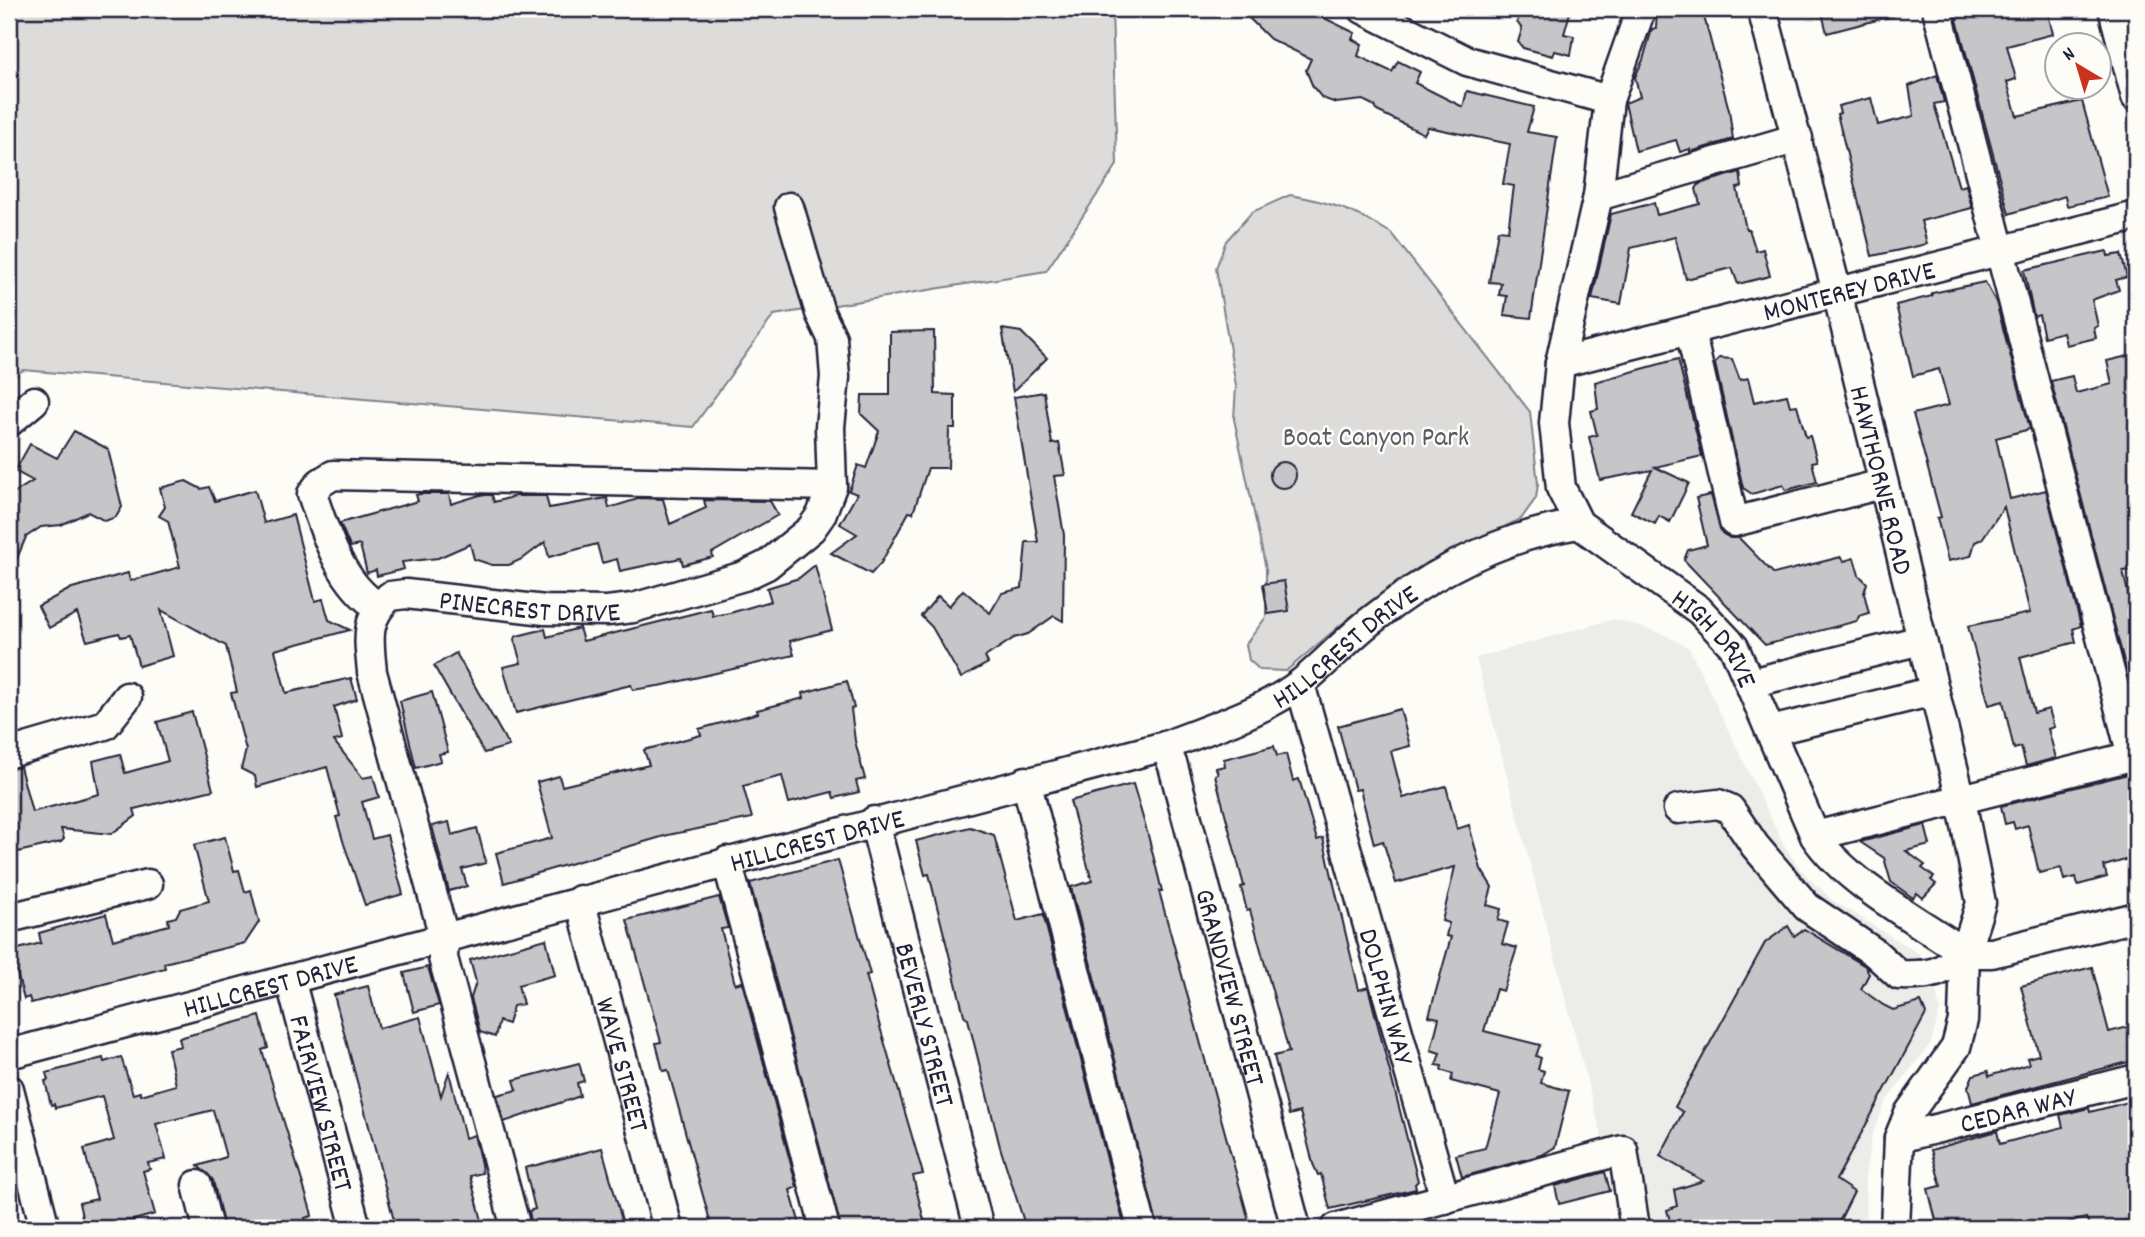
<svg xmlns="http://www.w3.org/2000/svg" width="2145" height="1237" font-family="Dekko,sans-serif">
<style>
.built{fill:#ecece9}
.green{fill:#dddcdb;stroke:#807f8b;stroke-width:2}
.building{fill:#c6c6c8;stroke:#22223b;stroke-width:2}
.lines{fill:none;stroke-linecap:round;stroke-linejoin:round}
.minor-casing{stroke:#22223b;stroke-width:33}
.minor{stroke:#fdfcf7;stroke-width:28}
.labels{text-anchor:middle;stroke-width:5;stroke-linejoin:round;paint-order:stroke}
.street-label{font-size:28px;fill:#22223b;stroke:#fdfcf7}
.park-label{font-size:28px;fill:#5a5a6b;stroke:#fdfcf7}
</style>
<rect width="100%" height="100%" fill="#fdfcf7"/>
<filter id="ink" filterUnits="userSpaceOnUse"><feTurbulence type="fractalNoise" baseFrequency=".0143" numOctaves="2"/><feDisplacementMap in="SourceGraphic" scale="14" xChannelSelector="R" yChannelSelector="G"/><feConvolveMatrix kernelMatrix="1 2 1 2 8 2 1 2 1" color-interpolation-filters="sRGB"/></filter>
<g filter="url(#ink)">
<polygon class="built" points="1614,619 1663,634 1689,648 1783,844 1801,870 1832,900 1918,953 1932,972 1940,1010 1931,1043 1886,1101 1872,1135 1865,1176 1866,1228 1625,1228 1627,1212 1603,1141 1476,658"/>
<g class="green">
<polygon points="9,9 1112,9 1117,165 1046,271 774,315 693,427 23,370 9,381"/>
<path d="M1290 195C1331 202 1355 211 1391 233L1530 412 1538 484 1536 498 1521 519 1422 565 1349 618 1286 671 1260 670 1249 660 1246 644 1266 617V569L1234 419 1236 386 1216 268 1226 241 1252 212Z"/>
</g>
<g class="building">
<polygon points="1259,9 1314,9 1318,15 1355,33 1352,39 1362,44 1358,56 1392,72 1398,61 1420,72 1415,83 1463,107 1467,91 1534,107 1527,132 1557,137 1531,318 1504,315 1507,296 1499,295 1501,283 1489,282 1498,230 1508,231 1514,186 1503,184 1510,144 1428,127 1424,134 1377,111 1375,106 1363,100 1336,103 1322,98 1313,87 1306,70 1311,59 1270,39 1249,18"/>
<polygon points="1527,9 1571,9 1564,34 1574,36 1571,55 1555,51 1553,56 1523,48 1518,42 1522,29 1517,22 1519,12"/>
<polygon points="1657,9 1702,9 1729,110 1733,139 1690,152 1690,149 1680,152 1676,140 1636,151 1625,103 1640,97 1635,77 1643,60 1652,29 1656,28"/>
<polygon points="1821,9 1899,9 1900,14 1827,33"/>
<polygon points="1975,9 2047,9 2053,34 2007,46 2016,79 2007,82 2017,116 2082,101 2108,197 2067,206 2065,196 2009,214 1956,16 1975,12"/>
<polygon points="1937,75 1944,102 1934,104 1959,187 1966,185 1972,208 1921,221 1927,244 1872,256 1837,114 1840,113 1838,106 1871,98 1878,125 1914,116 1909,86"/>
<polygon points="1740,172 1742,187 1737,188 1746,229 1749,229 1756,251 1763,249 1770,276 1738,284 1732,268 1686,279 1675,237 1631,248 1621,304 1592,299 1611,214 1654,203 1657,215 1700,204 1696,189 1699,184"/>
<polygon points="2107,251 2108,256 2121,254 2127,277 2116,280 2119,290 2092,300 2098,326 2094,328 2096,338 2066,345 2063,332 2044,337 2039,315 2034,317 2024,270"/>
<polygon points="1985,282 1996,302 2030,429 1996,438 2010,499 2046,490 2081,626 2073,629 2076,642 2020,657 2034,713 2049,709 2054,727 2048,729 2056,758 2026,766 2021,747 2014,749 2003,701 1989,705 1968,626 2030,613 2004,507 1982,539 1975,542 1971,556 1948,561 1937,518 1941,517 1913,414 1949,405 1939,369 1913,376 1896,305 1932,296 1932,293"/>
<polygon points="1002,329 1021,332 1047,358 1013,392"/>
<polygon points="934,331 935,394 955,395 955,428 949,428 948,468 928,468 913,513 909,512 881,563 871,574 831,553 857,534 840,524 857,494 849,491 858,465 866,468 879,431 861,414 862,395 890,395 890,332"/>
<polygon points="2136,354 2136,570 2123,571 2136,629 2136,695 2133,696 2051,381 2072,376 2076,393 2112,384 2107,361"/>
<polygon points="1719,358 1732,359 1740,380 1748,378 1754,402 1787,395 1790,406 1797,405 1806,437 1810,436 1817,461 1812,462 1817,482 1786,490 1783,485 1752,494 1743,488 1715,364"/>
<polygon points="1678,359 1702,456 1655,467 1689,483 1670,522 1659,516 1655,524 1631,512 1652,470 1600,480 1589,437 1597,435 1591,411 1598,409 1595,382"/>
<polygon points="1044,392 1052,444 1059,443 1065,475 1054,476 1064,535 1063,621 1054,616 1028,634 1014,638 985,657 988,663 961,678 932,627 921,616 938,596 949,606 963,590 990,613 1002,593 1022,588 1026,542 1038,542 1014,397"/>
<polygon points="74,431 108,449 122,507 116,517 105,521 88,512 61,525 41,527 26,537 9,577 9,496 33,481 15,471 30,444 57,458"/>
<circle cx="1283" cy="475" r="13"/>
<polygon points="186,481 201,489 209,487 215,501 255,490 264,523 293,515 315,601 323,599 329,620 350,630 275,650 286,693 351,678 357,699 334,707 342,739 334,741 363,778 373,776 379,797 362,802 372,839 387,835 403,894 365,905 344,844 336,817 340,816 327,767 257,787 255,776 241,769 246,750 231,693 237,692 226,646 161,610 173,656 139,666 130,635 121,637 119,633 87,641 77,613 49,628 38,606 72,588 128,573 130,581 180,567 168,521 159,516 165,507 160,488"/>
<polygon points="420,494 449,494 451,504 480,495 492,495 494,502 516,496 546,496 549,508 607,498 609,508 641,498 663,499 670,524 706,508 704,500 770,501 778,515 712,553 713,557 683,565 681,558 620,571 617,559 602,563 597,544 549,557 545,542 524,558 509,565 492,565 474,559 470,544 438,558 402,562 404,569 377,576 376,570 367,573 360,545 350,547 340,523 418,501 416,495"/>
<polygon points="1711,495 1722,533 1730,538 1739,538 1774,574 1841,557 1844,561 1854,558 1859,575 1867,583 1864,593 1869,613 1859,616 1857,621 1765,645 1684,560 1688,550 1707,545 1696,498"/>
<polygon points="815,565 832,630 790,641 794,655 664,685 633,690 631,685 516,713 503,667 521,663 514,639 517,636 545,629 547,637 579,628 583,641 711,609 713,616 730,613 771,601 767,588 799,578"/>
<polygon points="1284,581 1289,611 1268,614 1263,584"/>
<polygon points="456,653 509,746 484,753 434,666"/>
<polygon points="847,681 854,708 851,709 855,741 865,779 856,781 859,792 834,798 832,792 789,803 782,776 743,786 752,818 668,835 504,883 496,853 552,838 537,782 559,776 562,786 649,765 644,750 701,735 699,729 758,713 757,710 804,698 803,693"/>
<polygon points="432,692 448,752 439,754 441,761 416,768 400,701"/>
<polygon points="1400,709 1410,746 1391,751 1403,798 1446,786 1457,829 1469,825 1481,869 1492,887 1487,905 1501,909 1498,920 1508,923 1502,944 1517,948 1503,991 1496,989 1484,1031 1540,1045 1536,1056 1541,1058 1538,1069 1544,1071 1541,1083 1569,1091 1555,1147 1542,1155 1462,1177 1456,1155 1485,1148 1500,1094 1451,1081 1453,1074 1441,1070 1442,1066 1436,1065 1440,1053 1431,1050 1439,1018 1429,1016 1451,937 1446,936 1449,923 1442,921 1455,867 1396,883 1383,841 1374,844 1360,789 1355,790 1338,726"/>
<polygon points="192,712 213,790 134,809 136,816 111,834 61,829 64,839 61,842 9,854 9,769 20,767 32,812 99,794 93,761 120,754 125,773 168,761 157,722"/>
<polygon points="1274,746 1277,756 1286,754 1293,781 1299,779 1317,840 1323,838 1359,990 1368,987 1418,1181 1415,1184 1416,1189 1330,1209 1321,1174 1318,1175 1313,1164 1300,1112 1289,1115 1274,1056 1289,1052 1250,910 1247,911 1241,887 1244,886 1215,775 1218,774 1216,768 1225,766 1224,759"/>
<polygon points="2136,772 2136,857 2104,866 2107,877 2078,885 2076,877 2064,880 2061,868 2039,873 2028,825 2015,829 2013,822 2005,824 2001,806"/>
<polygon points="1133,784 1148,835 1162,891 1159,891 1251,1228 1158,1228 1071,887 1092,881 1070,801"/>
<polygon points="449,822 452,835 477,828 486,863 462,869 467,886 449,891 432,826"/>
<polygon points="1925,825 1930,845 1906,851 1925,865 1922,868 1934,877 1931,880 1936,884 1923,898 1917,893 1913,898 1891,882 1884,858 1860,842"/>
<polygon points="970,827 994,835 1017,921 1043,914 1125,1228 1026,1228 1000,1147 968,1019 964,1015 929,874 925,875 916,841"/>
<polygon points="225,837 234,871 239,870 245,892 251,890 259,922 245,943 164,963 165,968 31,1003 29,997 24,999 11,951 41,943 39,933 106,914 113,940 169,925 168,919 176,917 180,909 209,901 194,845"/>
<polygon points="838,860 870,974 866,975 880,1027 923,1174 913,1176 926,1228 841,1228 750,883"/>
<polygon points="719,897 728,928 721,929 735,984 742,982 797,1187 790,1190 801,1228 712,1228 668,1070 663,1071 656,1043 661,1042 627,920"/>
<polygon points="1788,926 1794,936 1804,929 1865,966 1869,974 1861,989 1883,1005 1893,1010 1921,1002 1926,1014 1836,1180 1854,1192 1836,1228 1672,1228 1667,1210 1677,1206 1674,1190 1703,1181 1660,1156 1683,1112 1675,1107 1765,943"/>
<polygon points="546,939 555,975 518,985 523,1004 513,1006 508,1024 499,1021 495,1037 480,1032 471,998 476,982 470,960"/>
<polygon points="428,967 439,1005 414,1012 404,973"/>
<polygon points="2092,967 2109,1032 2136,1025 2136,1060 1972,1103 1968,1087 1973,1075 1988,1071 1989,1076 2029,1064 2027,1058 2039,1055 2021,986"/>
<polygon points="368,986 379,1028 420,1017 441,1096 449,1072 465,1138 474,1135 481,1164 482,1173 470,1176 484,1228 396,1228 334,995"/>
<polygon points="260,1016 268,1048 262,1050 311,1211 312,1216 305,1218 308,1228 224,1228 213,1180 198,1166 226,1157 213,1110 156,1124 166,1159 148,1163 150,1169 143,1171 155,1214 106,1228 104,1221 84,1226 79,1203 97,1199 84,1149 114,1140 102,1096 55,1108 54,1104 51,1105 45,1081 48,1080 46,1073 103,1058 104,1062 121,1057 133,1094 140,1092 141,1095 176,1085 168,1049 181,1046 179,1038"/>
<polygon points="579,1063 584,1081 577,1083 580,1096 504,1122 497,1095 517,1090 514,1080"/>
<polygon points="2136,1100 2136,1218 2091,1228 2086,1218 2047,1228 1938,1228 1928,1189 1941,1186 1931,1150 1997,1131 2000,1144 2063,1127 2060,1115 2089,1108 2090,1112"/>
<polygon points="602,1148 623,1224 609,1228 532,1228 529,1211 535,1209 525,1168"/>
<polygon points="1605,1172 1610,1191 1559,1204 1555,1186"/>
</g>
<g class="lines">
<defs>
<g id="minor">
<polyline points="1363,9 1467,61 1609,100"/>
<path id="s1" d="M1641 9 1609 100 1598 196 1560 363 1554 423 1561 488 1579 524 1699 610 1734 647 1815 836C1845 882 1919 921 1965 953"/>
<path id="s2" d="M1762 9 1837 292 1961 800 1981 903 1965 953 1963 1020 1956 1047 1909 1113 1899 1138 1895 1228"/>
<polyline points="1937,9 2132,756"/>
<polyline points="2113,9 2136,97"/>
<polyline points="1598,196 1798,138"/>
<polyline points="1690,330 1734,522 1882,484"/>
<path id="s3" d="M1560 363 2136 216"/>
<polyline points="9,422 34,401"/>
<path d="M378 607C340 582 326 535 312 494L320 483 333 475 832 486"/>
<polyline points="1751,683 1921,640"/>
<path id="s4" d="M1300 684 1445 1199"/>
<polyline points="1771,731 1934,691"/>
<path id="s5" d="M1165 746 1173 766 1296 1228"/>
<polyline points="9,753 105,725 127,697"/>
<polyline points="1026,781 1142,1228"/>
<path d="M1678 809 1718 804 1730 809 1755 846 1807 907 1875 953 1899 975C1932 976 1940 974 1965 953"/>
<path id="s6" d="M874 821 979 1228"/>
<polyline points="1815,836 2136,755"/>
<polyline points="727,861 825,1228"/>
<path id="s7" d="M580 900 668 1228"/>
<polyline points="9,918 148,884"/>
<polyline points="1965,953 1992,953 2136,917"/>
<path id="s8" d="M290 979 356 1228"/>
<path id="s9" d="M9 1054 1165 746C1210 728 1262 713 1301 683 1326 663 1347 639 1373 619 1434 571 1502 536 1579 524"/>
<polyline points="9,1089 45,1228"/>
<path id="s10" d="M1899 1138 2136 1079"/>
<polyline points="197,1185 208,1228"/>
<path id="s11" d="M516 1228 443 958 444 937 372 672C369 639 364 620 390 596L406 594 545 610 607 611 633 608 744 576 767 565 811 529 821 515 832 486 830 427 835 377 832 338 820 313 789 207"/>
<polyline points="1336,1228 1623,1150 1635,1228"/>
</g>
</defs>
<use href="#minor" class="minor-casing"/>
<use href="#minor" class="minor"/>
</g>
</g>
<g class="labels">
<g class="street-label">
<text dy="10" stroke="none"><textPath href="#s3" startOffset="298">MONTEREY DRIVE</textPath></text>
<text dy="10" stroke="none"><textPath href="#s2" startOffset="486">HAWTHORNE ROAD</textPath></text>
<text dy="10" stroke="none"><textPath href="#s11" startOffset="798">PINECREST DRIVE</textPath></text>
<text dy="10" stroke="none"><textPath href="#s1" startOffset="710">HIGH DRIVE</textPath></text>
<text dy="10" stroke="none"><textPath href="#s9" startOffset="1404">HILLCREST DRIVE</textPath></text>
<text dy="10" stroke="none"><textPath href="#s9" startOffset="836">HILLCREST DRIVE</textPath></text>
<text dy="10" stroke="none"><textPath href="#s9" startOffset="270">HILLCREST DRIVE</textPath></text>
<text dy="10" stroke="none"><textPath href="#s5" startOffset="250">GRANDVIEW STREET</textPath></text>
<text dy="10" stroke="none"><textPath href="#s4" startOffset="324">DOLPHIN WAY</textPath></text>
<text dy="10" stroke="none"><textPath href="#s6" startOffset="210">BEVERLY STREET</textPath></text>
<text dy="10" stroke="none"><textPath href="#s7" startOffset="170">WAVE STREET</textPath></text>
<text dy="10" stroke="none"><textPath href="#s8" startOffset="128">FAIRVIEW STREET</textPath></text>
<text dy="10" stroke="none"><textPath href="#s10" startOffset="122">CEDAR WAY</textPath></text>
</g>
<g class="park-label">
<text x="1376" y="445">Boat Canyon Park</text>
</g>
</g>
<rect width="2145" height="1237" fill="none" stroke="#fdfcf7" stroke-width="35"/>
<rect x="18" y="18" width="2110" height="1202" fill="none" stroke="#22223b" stroke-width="2.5" filter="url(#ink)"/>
<g transform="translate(2078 66) rotate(322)"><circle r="33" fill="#fdfcf7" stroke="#a5a5ac" stroke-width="2"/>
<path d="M0-5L12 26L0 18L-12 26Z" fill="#c8321e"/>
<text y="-10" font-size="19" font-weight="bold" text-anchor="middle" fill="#22223b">N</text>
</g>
</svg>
